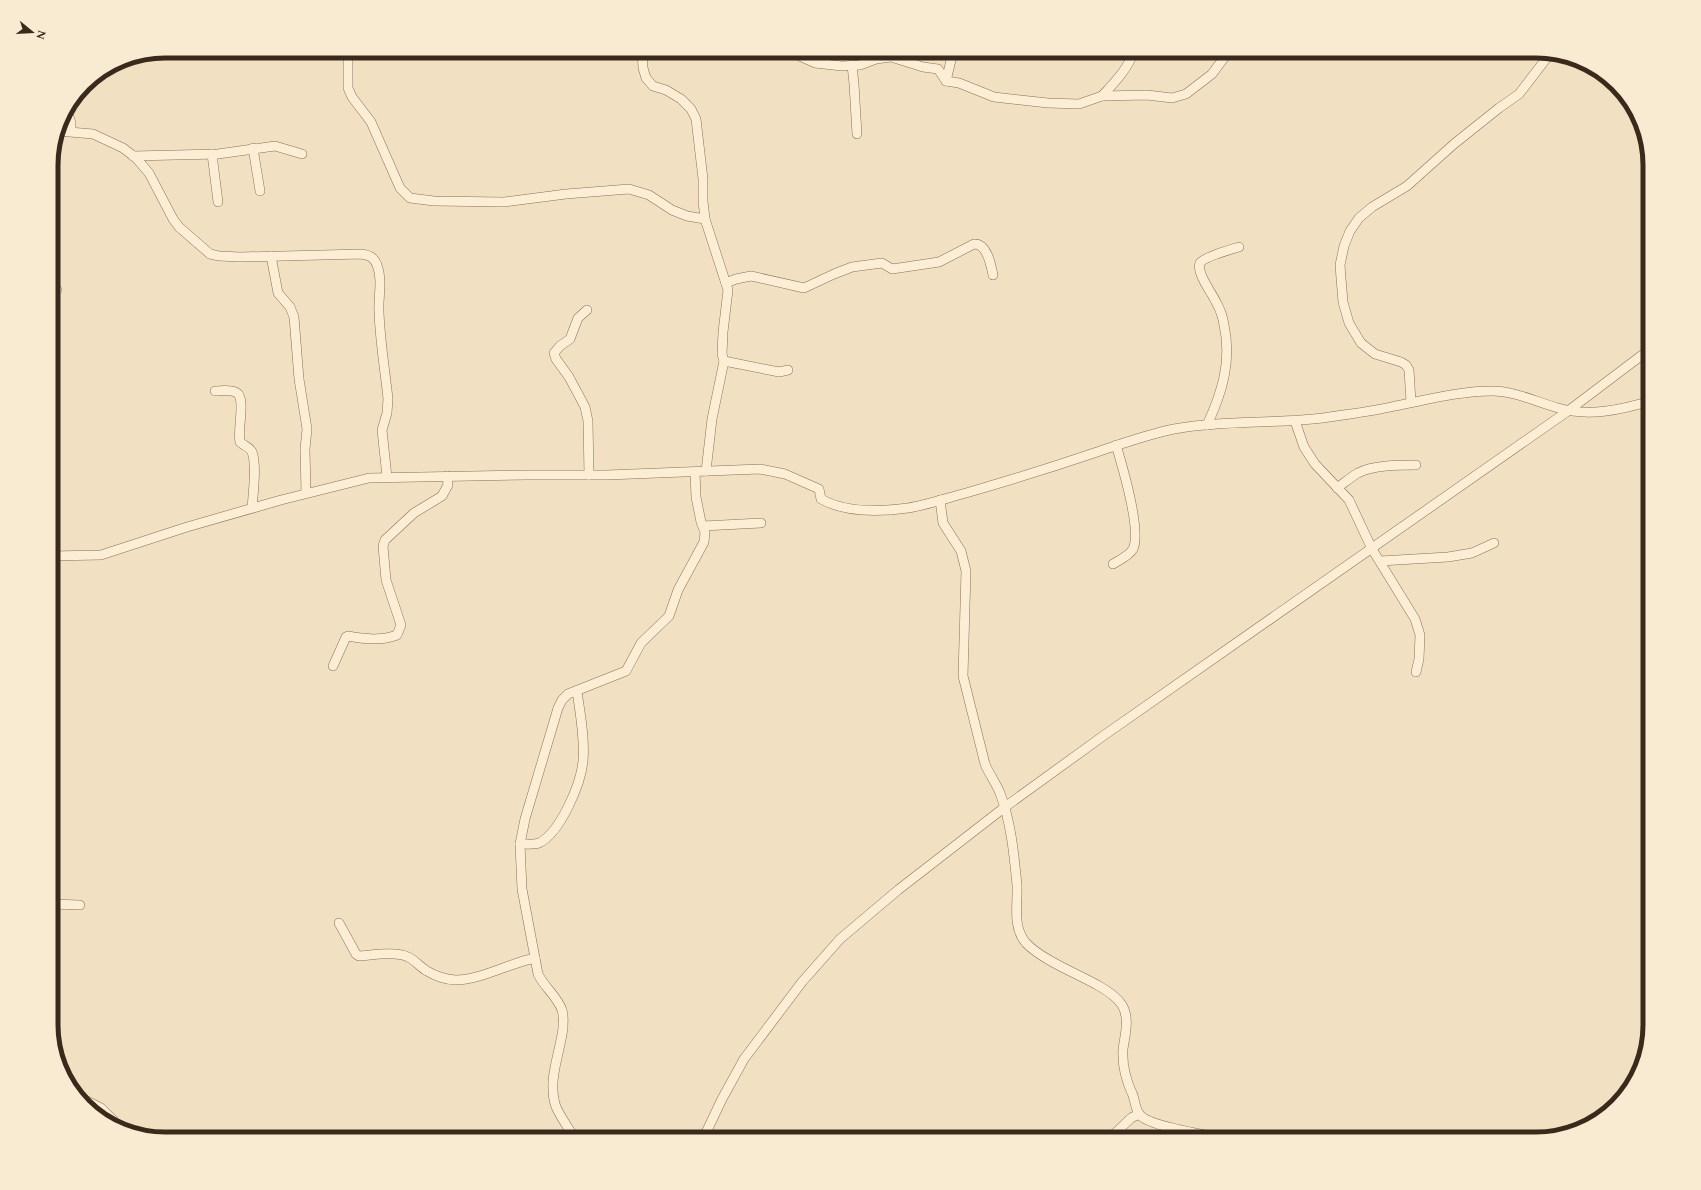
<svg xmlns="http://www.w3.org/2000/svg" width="1701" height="1190" font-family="Spectral,serif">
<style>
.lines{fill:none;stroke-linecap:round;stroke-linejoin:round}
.street-casing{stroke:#8c7057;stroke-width:10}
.street{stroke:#fbeed5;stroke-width:9}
.rim{fill:none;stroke:#3b2a1c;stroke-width:5}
</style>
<rect width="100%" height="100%" fill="#f1e0c1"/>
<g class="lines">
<defs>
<g id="street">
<polyline points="348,51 348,88 352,97 371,122 400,188 410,198 434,201 504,202 566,194 629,189 649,195 672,210 687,216 705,219"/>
<polyline points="642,51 643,68 646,78 653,86 666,90 681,99 691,109 696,119 703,179 703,201 705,219 728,290 723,332 722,354 724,361 712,419 706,471"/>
<polyline points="788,51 815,63 842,66 860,65 876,59 891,57 923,67 938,69 946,81 959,83 994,97 1048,103 1079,104 1102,96 1147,95 1172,98 1186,94 1212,74 1229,51"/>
<polyline points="852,65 854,84 857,134"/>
<polyline points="946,81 952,56 952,51"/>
<path d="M1102 96C1114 83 1128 69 1134 51"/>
<polyline points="67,111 71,123 71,131"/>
<path d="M58 131 93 134 123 148 136 158 149 173 173 219 179 227 210 254 219 256 240 257 361 254C369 255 374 257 377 265 383 280 378 297 379 312 380 341 385 370 388 399L387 413 382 430 387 477"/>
<polyline points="253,148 260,191"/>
<polyline points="212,154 218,202"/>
<polyline points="133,156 218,154 275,146 302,154"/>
<polyline points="271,256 278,293 290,307 294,317 299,379 307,429 305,449 306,493"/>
<path d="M726 283 736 279 751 276 804 288 834 274 852 267 882 263 892 269 939 262 974 244C987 243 991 265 993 275"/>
<polyline points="51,289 57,290"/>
<polyline points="587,310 578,318 570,339 560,346 554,353 556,359 569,377 585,407 588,421 589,475"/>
<polyline points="724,361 779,372 788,370"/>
<polyline points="51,370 52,370"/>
<path d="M215 391C222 391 231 389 237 393 246 399 237 431 240 442 244 446 250 447 252 452 257 464 253 495 252 508"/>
<polyline points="1411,402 1409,370 1406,365 1401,362 1375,354 1361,343 1349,323 1343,302 1341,278 1340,265 1344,246 1350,231 1359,218 1372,207 1407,186 1454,144 1499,108 1519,94 1549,55"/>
<polyline points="1295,421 1304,447 1315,464 1349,500 1372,549 1415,619 1420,635 1419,659 1416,672"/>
<path d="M1207 425C1222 393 1232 361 1224 325 1223 318 1220 309 1216 302 1212 293 1196 273 1200 263 1204 257 1232 249 1239 247"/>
<path d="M1337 488C1344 483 1351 477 1358 473 1373 465 1399 465 1416 465"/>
<path d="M940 500 943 523 961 551 966 571 963 676 985 764C989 774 996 783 1000 793 1011 822 1014 854 1017 885 1018 904 1012 927 1026 943 1042 960 1078 974 1099 986 1108 991 1116 996 1122 1005 1130 1018 1125 1035 1123 1049 1122 1065 1125 1078 1132 1093 1135 1099 1135 1110 1140 1115 1148 1126 1211 1136 1226 1139"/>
<polyline points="703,526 761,523"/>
<path d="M51 556 101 555 187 527 281 500 369 478 527 475H607L760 469 785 474 819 489 821 499C846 513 879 512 908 508 927 505 947 498 966 493 1011 480 1056 466 1100 451 1124 443 1149 434 1174 429 1223 420 1274 424 1323 418 1347 414 1371 412 1395 406 1426 400 1460 391 1492 391 1515 391 1536 402 1558 408 1588 417 1621 410 1650 401"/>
<polyline points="1380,561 1448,557 1472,553 1494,543"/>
<path d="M1113 564C1119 560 1129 556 1133 549 1142 531 1122 465 1116 445"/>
<polyline points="1649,629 1650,627"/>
<path d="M333 666 346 637 348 636C363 639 382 641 397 635L401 625 386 580 383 546 385 540 414 513 442 496 448 485 447 476"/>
<path d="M520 844C526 844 533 845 539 843 560 833 581 784 583 761 585 738 580 713 577 691"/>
<polyline points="51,904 80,905"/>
<path d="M339 923 356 954 359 956C373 955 396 951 408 957 415 960 420 967 427 971 435 976 447 980 456 980 480 980 510 963 535 958"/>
<polyline points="81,1098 101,1108 118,1125"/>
<path d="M575 1139C570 1130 558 1114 555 1104 548 1079 560 1053 563 1028 563 1022 564 1015 562 1010 557 996 544 987 538 974L522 889 520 844 525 819 558 708 562 700 568 694 626 671 641 643 669 616 678 590 704 542 705 532 701 522 696 497 695 472"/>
<polyline points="703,1139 722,1099 744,1059 802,982 840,939 898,890 1005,807 1103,736 1568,411 1650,349"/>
<polyline points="1109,1139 1131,1118 1139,1114"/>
</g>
</defs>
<use href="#street" class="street-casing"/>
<use href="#street" class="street"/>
</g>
<path d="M0 0H1701V1190H0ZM165 58H1536A107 107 0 0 1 1643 165V1025A107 107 0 0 1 1536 1132H165A107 107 0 0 1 58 1025V165A107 107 0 0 1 165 58Z" fill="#f8ebd1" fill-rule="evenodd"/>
<path class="rim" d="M165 58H1536A107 107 0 0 1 1643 165V1025A107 107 0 0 1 1536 1132H165A107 107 0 0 1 58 1025V165A107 107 0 0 1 165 58Z"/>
<g transform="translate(32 32) rotate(108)" stroke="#f8ebd1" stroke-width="3" paint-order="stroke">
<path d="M0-3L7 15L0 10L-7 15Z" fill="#3b2a1c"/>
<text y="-6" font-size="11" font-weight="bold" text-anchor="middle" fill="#3b2a1c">N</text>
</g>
</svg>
